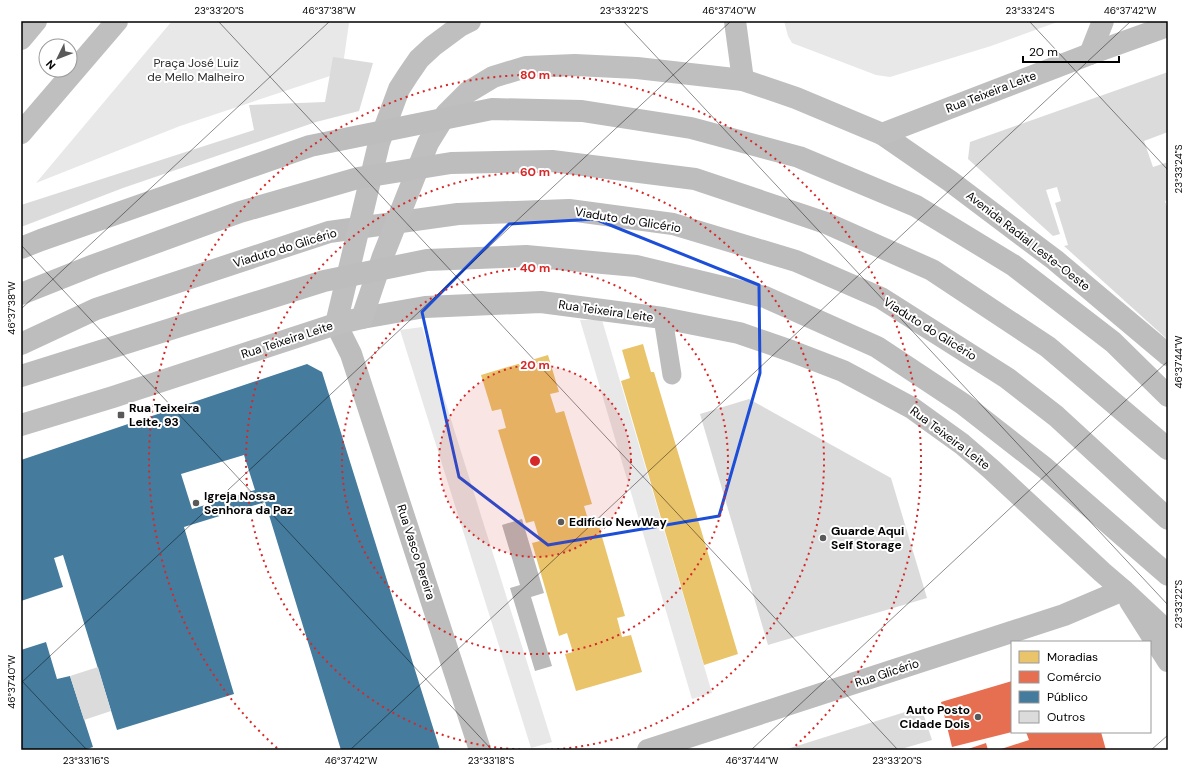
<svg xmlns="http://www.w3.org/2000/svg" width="1189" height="771" font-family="'DM Sans',sans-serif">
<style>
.green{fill:#e8e8e8}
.water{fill:#bababa}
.homes{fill:#e9c46a}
.shops{fill:#e76f51}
.public{fill:#457b9d;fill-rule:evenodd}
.building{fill:#dbdbdb}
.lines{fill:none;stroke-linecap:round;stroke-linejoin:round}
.service{stroke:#bdbdbd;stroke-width:19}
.minor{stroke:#bdbdbd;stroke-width:22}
.tertiary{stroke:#bdbdbd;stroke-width:22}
.secondary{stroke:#bfbfbf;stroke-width:22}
.primary{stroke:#bdbdbd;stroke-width:22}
.trunk{stroke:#bdbdbd;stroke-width:22}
.marked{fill:none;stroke:#1d4ed8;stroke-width:3;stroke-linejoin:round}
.ticks{fill:none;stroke:#000;stroke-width:1;stroke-opacity:0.45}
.ring{fill:none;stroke:#d62828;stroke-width:2;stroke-dasharray:2 4}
.poi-dot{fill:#595959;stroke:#fff;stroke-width:1.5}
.labels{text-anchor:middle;stroke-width:4;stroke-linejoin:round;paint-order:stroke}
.park-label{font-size:12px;fill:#2c2c2c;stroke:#fff}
.street-label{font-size:12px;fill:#000;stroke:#fff}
.poi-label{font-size:12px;font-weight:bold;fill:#000;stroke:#fff;text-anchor:start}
.centre{fill:#d62828;stroke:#fff;stroke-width:2}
.ring-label{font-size:12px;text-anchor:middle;font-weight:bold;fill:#d62828;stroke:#fff;stroke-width:4;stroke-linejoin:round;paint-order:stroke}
.neatline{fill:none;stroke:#000;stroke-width:1.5}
.ticks-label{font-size:10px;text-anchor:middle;fill:#000}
</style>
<rect width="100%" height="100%" fill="#fff"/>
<g class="green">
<polygon points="172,21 350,21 349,23 342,72 180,126 36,183"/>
<polygon points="784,21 1060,21 991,46 890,77 876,75 792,43 788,36"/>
<polygon points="580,320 602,320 712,693 692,699"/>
<polygon points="422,327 552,742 531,748 400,330"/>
</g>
<polygon class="water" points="522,519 544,593 531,597 552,666 535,671 510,588 520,585 502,525"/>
<g class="homes">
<polygon points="643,344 651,372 654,372 738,654 704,665 621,381 630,378 622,350"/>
<polygon points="548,355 559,392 550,394 556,413 564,411 592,504 584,506 590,526 598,523 625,616 617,618 622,637 631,635 642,672 576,691 565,654 573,652 567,633 559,636 532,543 540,541 534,521 526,523 498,430 506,428 501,409 492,411 481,375"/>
</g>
<g class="shops">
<polygon points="1012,681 1012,732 952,747 941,702"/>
<polygon points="1026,732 1101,732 1106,750 998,750 1029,740"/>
<polygon points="986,743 988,750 969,750 968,749"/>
</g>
<g class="public">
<path d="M307 364 322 372 440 750H341L265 502 184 527 234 694 117 730 63 555 54 558 63 587 21 601V460ZM244 455 255 490 192 509 181 474Z"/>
<polygon points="46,642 57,679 70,676 93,747 84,750 21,750 21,650"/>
</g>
<g class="building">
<polygon points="333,57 373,63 359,111 316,122 123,188 21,227 21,205 254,130 249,105 325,102"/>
<polygon points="1168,72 1168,132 1144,141 1153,167 1168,162 1168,200 1165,201 1168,210 1168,340 1064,246 1068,245 1055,203 1061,201 1057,187 1046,190 1060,234 1053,236 968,159 970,142"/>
<polygon points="749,399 891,478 927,598 768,645 700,414"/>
<polygon points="98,667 111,711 84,720 70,676"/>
<polygon points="921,707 932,740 898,750 784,750"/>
</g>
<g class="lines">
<polyline class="service" points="663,318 672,375"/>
<g class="minor">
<polyline points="882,134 950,181 1055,260 1168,355"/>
<polyline points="336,324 351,354 480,750"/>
<polyline points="1130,601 1168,661"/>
</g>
<g class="tertiary">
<polyline points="362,318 425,307 541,302 663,318 739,333 791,351 843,371 912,408 930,421 962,444 991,469 1102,572 1123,590 1064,615 648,750"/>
<polyline points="21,344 96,309 329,232 458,214 569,210 673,224 796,261 881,298 1007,378 1056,416 1168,519"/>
</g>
<g class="secondary">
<polyline points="735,21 743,80"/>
<polyline points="21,39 36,21"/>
<polyline points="1090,54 1103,21"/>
<polyline points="21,133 117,21"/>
<polyline points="336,324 379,143 399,89 408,75 419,59 433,46 460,26 470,21"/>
<polyline points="21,425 113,397 336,324 362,318 383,256 428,143 446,114 468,92 493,77 526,67 575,65 637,68 743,80 796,98 882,134 1090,54 1168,26"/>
</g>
<polyline class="primary" points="21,248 41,240 310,146 492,109 582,111 691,128 799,157 916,206 1013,265 1113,342 1168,396"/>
<g class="trunk">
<polyline points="21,294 94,265 240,212 358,178 451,163 552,161 695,179 826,223 932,270 1048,347 1168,449"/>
<polyline points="21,376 324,281 427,260 526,256 636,266 765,297 877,347 963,404 1045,468 1168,575"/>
<polyline points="1123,590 1168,632"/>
</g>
</g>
<path class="marked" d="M595 219 759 285 760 373 719 516 548 545 459 477 422 312 509 224Z"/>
<path class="ticks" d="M218 21 898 750M623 21 1168 605M1029 21 1168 170M21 245 492 750M21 309 330 21M21 680 87 750M21 683 731 21M350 750 1131 21M751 750 1168 361M1151 750 1168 735"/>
<circle cx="535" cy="461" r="96" fill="#d62828" fill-opacity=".12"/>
<g class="ring">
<circle cx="535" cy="461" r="96"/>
<circle cx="535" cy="461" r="193"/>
<path d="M532 750A289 289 0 1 1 538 750"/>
<path d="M277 748A386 386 0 1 1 793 748"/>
</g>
<g class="poi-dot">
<rect x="117" y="411" width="8" height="8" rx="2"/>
<circle cx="196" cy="503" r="4"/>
<circle cx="561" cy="522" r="4"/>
<circle cx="823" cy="538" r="4"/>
<circle cx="978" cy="717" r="4"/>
</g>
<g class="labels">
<g class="park-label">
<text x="196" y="67">Praça José Luiz<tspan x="196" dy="14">de Mello Malheiro</tspan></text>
</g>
<g class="street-label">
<text transform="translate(991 92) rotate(-21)" y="4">Rua Teixeira Leite</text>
<text transform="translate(628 220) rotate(9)" y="4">Viaduto do Glicério</text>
<text transform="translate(1028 241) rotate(38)" y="4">Avenida Radial Leste-Oeste</text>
<text transform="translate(285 248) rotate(-17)" y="4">Viaduto do Glicério</text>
<text transform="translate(606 311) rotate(8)" y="4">Rua Teixeira Leite</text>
<text transform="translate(930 329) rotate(32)" y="4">Viaduto do Glicério</text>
<text transform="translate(287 340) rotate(-18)" y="4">Rua Teixeira Leite</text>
<text transform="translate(950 438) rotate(37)" y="4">Rua Teixeira Leite</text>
<text transform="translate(416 552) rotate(72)" y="4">Rua Vasco Pereira</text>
<text transform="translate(887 673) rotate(-18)" y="4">Rua Glicério</text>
</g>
<g class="poi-label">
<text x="129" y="412">Rua Teixeira<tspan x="129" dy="14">Leite, 93</tspan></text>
<text x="204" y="500">Igreja Nossa<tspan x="204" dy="14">Senhora da Paz</tspan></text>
<text x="569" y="526">Edifício NewWay</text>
<text x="831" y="535">Guarde Aqui<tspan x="831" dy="14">Self Storage</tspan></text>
<text x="970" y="714" text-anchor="end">Auto Posto<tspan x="970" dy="14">Cidade Dois</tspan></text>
</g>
</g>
<circle cx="535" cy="461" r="6" class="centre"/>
<g class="ring-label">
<text x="535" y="79">80 m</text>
<text x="535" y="176">60 m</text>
<text x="535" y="272">40 m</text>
<text x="535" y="369">20 m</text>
</g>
<rect width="1189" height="771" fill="none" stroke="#ffffff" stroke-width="44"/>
<rect x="1011" y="641" width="140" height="92" fill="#ffffff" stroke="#999999"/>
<rect x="1019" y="651" width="20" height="12" fill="#e9c46a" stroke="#999999"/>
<text x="1047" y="661" font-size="12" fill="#000000">Moradias</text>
<rect x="1019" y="671" width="20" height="12" fill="#e76f51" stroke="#999999"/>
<text x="1047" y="681" font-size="12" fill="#000000">Comércio</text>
<rect x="1019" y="691" width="20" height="12" fill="#457b9d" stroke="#999999"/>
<text x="1047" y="701" font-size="12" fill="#000000">Público</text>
<rect x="1019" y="711" width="20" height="12" fill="#dbdbdb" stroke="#999999"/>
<text x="1047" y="721" font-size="12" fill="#000000">Outros</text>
<g transform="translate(58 58) rotate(227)"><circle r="19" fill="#ffffff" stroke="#999999"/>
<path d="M0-3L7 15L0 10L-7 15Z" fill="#595959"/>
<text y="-6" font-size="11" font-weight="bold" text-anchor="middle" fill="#000000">N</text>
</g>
<path d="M1023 56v6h96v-6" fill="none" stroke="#000000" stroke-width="2"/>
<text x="1029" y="56" font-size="12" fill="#000000" stroke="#ffffff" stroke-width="3" paint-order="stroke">20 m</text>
<rect x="22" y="22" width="1145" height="727" class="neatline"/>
<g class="ticks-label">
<text x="219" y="14">23°33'20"S</text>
<text x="329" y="14">46°37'38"W</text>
<text x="624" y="14">23°33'22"S</text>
<text x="729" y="14">46°37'40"W</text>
<text x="1030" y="14">23°33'24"S</text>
<text x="1130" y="14">46°37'42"W</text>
<text transform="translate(1178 169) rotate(-90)" y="4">23°33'24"S</text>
<text transform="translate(11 308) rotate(-90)" y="4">46°37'38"W</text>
<text transform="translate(1178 362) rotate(-90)" y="4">46°37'44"W</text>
<text transform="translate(1178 604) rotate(-90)" y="4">23°33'22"S</text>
<text transform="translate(11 682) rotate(-90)" y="4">46°37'40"W</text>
<text x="86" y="764">23°33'16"S</text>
<text x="351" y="764">46°37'42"W</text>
<text x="491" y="764">23°33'18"S</text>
<text x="752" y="764">46°37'44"W</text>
<text x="897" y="764">23°33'20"S</text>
</g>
</svg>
